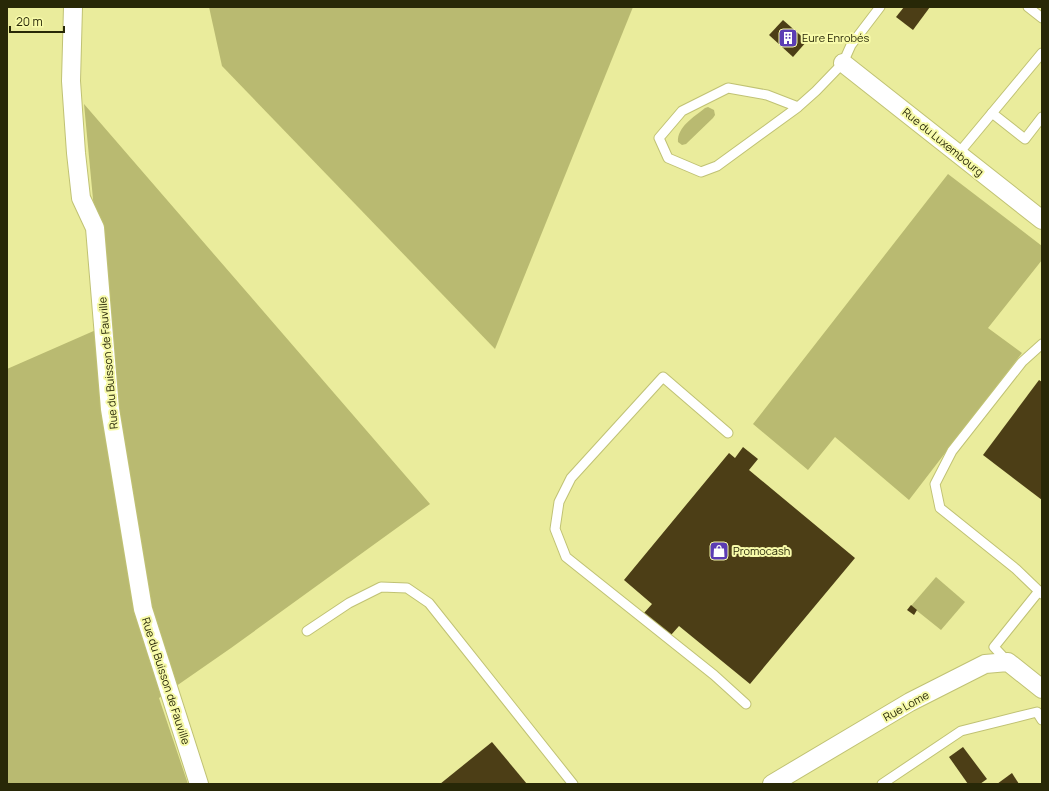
<svg xmlns="http://www.w3.org/2000/svg" width="1049" height="791" font-family="Manrope,sans-serif">
<style>
.green{fill:#b9ba71}
.building{fill:#4c3e16}
.lines{fill:none;stroke-linecap:round;stroke-linejoin:round}
.service-casing{stroke:#c0c274;stroke-width:11}
.minor-casing{stroke:#c0c274;stroke-width:20}
.service{stroke:#fff;stroke-width:9}
.minor{stroke:#fff;stroke-width:18}
.labels{text-anchor:middle;stroke-width:4;stroke-linejoin:round;paint-order:stroke}
.poi-label{font-size:11px;fill:#282807;stroke:#f7faa9;text-anchor:start}
.street-label{font-size:11px;fill:#282807;stroke:#f7faa9}
</style>
<rect width="100%" height="100%" fill="#eaec9c"/>
<g class="green">
<polygon points="209,7 633,7 495,349 222,66"/>
<polygon points="84,104 430,504 231,648 159,698 188,784 7,784 7,369 105,326"/>
<path d="M708 107 714 110 715 115 713 118 686 144 682 145 678 142C677 127 694 117 705 108Z"/>
<polygon points="948,174 1042,246 1042,260 988,328 1022,353 909,500 835,437 808,470 753,424"/>
<polygon points="936,577 965,602 941,630 911,606"/>
</g>
<g class="building">
<polygon points="904,7 930,7 913,30 896,17"/>
<polygon points="783,20 807,41 793,57 769,35"/>
<polygon points="1039,380 1042,382 1042,500 983,455"/>
<polygon points="743,447 758,459 749,470 855,558 750,684 679,626 671,635 644,613 652,604 624,580 729,453 735,458"/>
<polygon points="911,605 917,610 914,615 907,610"/>
<polygon points="492,742 527,784 440,784"/>
<polygon points="963,747 987,779 980,784 968,784 949,757"/>
<polygon points="1012,773 1019,784 997,784"/>
</g>
<g class="lines">
<defs>
<g id="service">
<polyline points="1028,7 1042,18"/>
<polyline points="798,107 767,95 728,88 682,111 659,138 668,158 701,172 717,166 798,107 816,91 843,63 851,45 880,7"/>
<polyline points="992,113 1025,139 1042,117"/>
<polyline points="958,154 1042,53"/>
<polyline points="1042,344 1022,362 952,451 935,484 940,508 1016,569 1042,594"/>
<polyline points="728,433 663,377 571,478 559,502 555,529 566,557 714,675 746,704"/>
<polyline points="307,631 349,603 381,587 407,588 429,603 573,784"/>
<polyline points="1008,662 994,647 1039,591"/>
<polyline points="882,784 961,731 1037,712 1042,720"/>
</g>
<g id="minor">
<polyline points="73,7 71,81 76,153 81,198 95,228 110,409 143,609 199,784"/>
<polyline points="843,63 1042,220"/>
<polyline points="772,784 910,702 985,664 1008,662 1042,689"/>
</g>
</defs>
<use href="#service" class="service-casing"/>
<use href="#minor" class="minor-casing"/>
<use href="#service" class="service"/>
<use href="#minor" class="minor"/>
</g>
<defs>
<symbol id="building-square" viewBox="-11 -11 22 22"><rect x="-9" y="-9" width="18" height="18" rx="4" fill="#5b3cb4" stroke="#f7faa9"/><path d="M-4-6H4V6H1V3H-1V6H-4ZM-2.5-4.3h1.7v1.8h-1.7ZM.8-4.3h1.7v1.8H.8ZM-2.5-1h1.7V.8h-1.7ZM.8-1h1.7V.8H.8Z" fill="#fff"/></symbol>
<symbol id="shop-square" viewBox="-11 -11 22 22"><rect x="-9" y="-9" width="18" height="18" rx="4" fill="#5b3cb4" stroke="#f7faa9"/><path d="M-5-2.5h2.3a2.7 3.5 0 0 1 5.4 0H5L5.5 6h-11ZM-1.5-2.5h3a1.5 2.3 0 0 0-3 0Z" fill="#fff"/></symbol>
</defs>
<g fill-rule="evenodd">
<use href="#building-square" x="777" y="27" width="22" height="22"/>
<use href="#shop-square" x="708" y="540" width="22" height="22"/>
</g>
<g class="labels">
<g class="poi-label">
<text x="802" y="42">Eure Enrobés</text>
<text x="733" y="555">Promocash</text>
</g>
<g class="street-label">
<text transform="translate(943 142) rotate(39)" y="4">Rue du Luxembourg</text>
<text transform="translate(108 363) rotate(-95)" y="4">Rue du Buisson de Fauville</text>
<text transform="translate(166 681) rotate(72)" y="4">Rue du Buisson de Fauville</text>
<text transform="translate(906 706) rotate(-29)" y="4">Rue Lome</text>
</g>
</g>
<rect width="1049" height="791" fill="none" stroke="#282807" stroke-width="16"/>
<path d="M10 26v6h54v-6" fill="none" stroke="#282807" stroke-width="2"/>
<text x="16" y="26" font-size="12" fill="#282807" stroke="#f7faa9" stroke-width="3" paint-order="stroke">20 m</text>
</svg>
